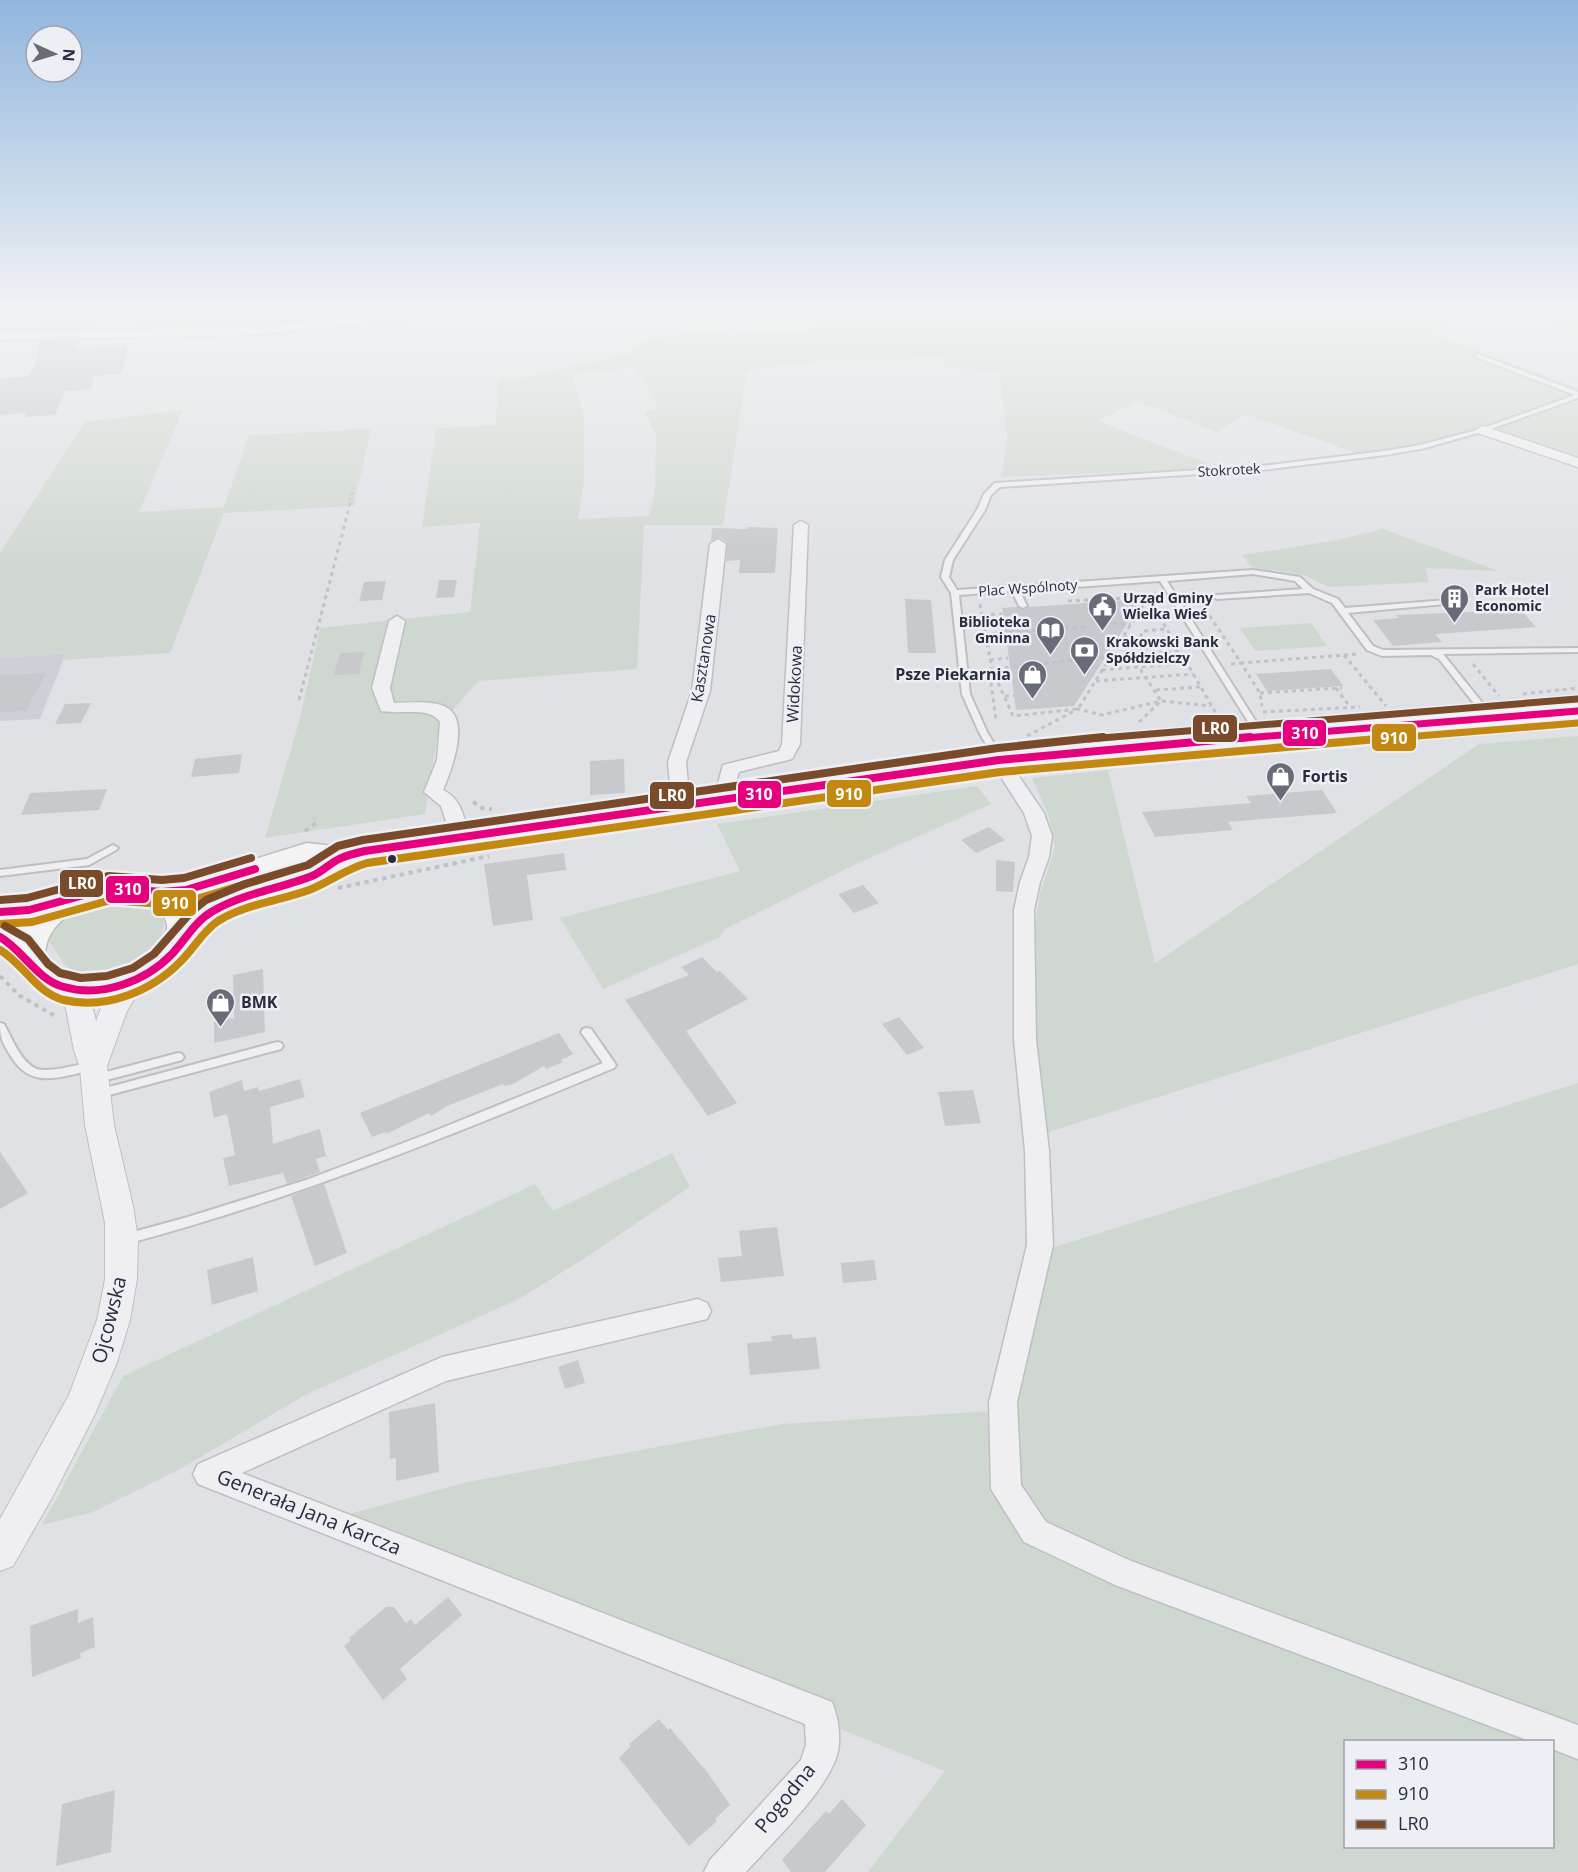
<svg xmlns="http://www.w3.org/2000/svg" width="1578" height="1872" font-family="'Open Sans',sans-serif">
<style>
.built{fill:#ced0d8}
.green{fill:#cfd8d0;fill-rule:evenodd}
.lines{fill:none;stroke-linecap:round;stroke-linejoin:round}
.stream{stroke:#aebacf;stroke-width:4.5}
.building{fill:#c8c9cd}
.service-casing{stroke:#bebfc3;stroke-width:4}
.minor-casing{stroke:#bebfc3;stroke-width:3}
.tertiary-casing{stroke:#bebfc3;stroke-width:2}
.primary-casing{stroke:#bcbec2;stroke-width:3}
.path-far2{stroke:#c1c2c8;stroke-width:2;stroke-dasharray:3 3;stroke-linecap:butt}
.path-far1{stroke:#c1c2c8;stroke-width:3;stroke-dasharray:4 4;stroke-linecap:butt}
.path{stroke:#c1c2c8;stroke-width:4;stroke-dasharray:4.5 4.5;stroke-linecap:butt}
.service{fill:#efeff1;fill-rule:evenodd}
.minor{fill:#efeff1;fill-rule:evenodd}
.tertiary{fill:#efeff1;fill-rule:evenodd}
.primary{fill:#f4f4f5;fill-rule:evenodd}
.bus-1-far1-casing{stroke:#edeff5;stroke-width:10}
.bus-1-casing{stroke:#edeff5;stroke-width:13}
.bus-2-far1-casing{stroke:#edeff5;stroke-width:10}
.bus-2-casing{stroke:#edeff5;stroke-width:13}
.bus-3-far1-casing{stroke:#edeff5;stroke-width:10}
.bus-3-casing{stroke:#edeff5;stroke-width:13}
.bus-1-far1{stroke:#e5007d;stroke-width:7}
.bus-1{stroke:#e5007d;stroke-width:8}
.bus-2-far1{stroke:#c3880f;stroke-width:7}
.bus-2{stroke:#c3880f;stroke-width:8}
.bus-3-far1{stroke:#7a4b2a;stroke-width:7}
.bus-3{stroke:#7a4b2a;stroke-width:8}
.bus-dot{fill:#272d3d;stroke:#edeff5;stroke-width:2}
.labels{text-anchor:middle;stroke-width:5;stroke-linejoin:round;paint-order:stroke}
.far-street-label{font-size:14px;fill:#272d3d;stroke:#edeff5}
.far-poi-label{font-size:14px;font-weight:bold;fill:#272d3d;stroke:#edeff5;text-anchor:start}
.street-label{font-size:16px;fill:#272d3d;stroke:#edeff5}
.poi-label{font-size:16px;font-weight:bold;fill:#272d3d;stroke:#edeff5;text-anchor:start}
.near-street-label{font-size:20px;fill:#272d3d;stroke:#edeff5}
.line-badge{stroke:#edeff5;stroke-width:2}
.badge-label{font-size:16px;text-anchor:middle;font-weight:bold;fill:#fff}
</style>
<rect width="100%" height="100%" fill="#e0e1e5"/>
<polygon class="built" points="66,653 40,719 0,721 0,658"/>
<g class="green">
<polygon points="168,311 320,311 334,322 163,330"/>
<path d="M820 311H1341L1385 320 1401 311H1469L1429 333 1578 388V467L1486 434 1373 459 1245 414 1217 432 1136 401 1098 421 1219 468 1002 477 1007 437 999 371 944 368 942 357 805 362 747 371 723 525H644L637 669 478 681 439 726 425 814 265 838 300 718 320 628 470 612 480 523 422 527 436 428 495 425 499 379 526 377 628 354 643 342 698 329 702 332 721 330 727 335 818 329ZM635 368C645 379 650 395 658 408L644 412 656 434 655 491 649 516 578 519 584 481V416L573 374Z"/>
<polygon points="1516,311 1578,311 1578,330"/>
<polygon points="183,410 139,512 224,507 249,435 371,429 354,506 224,513 170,653 63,660 66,653 0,658 0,553 85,422"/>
<polygon points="1383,529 1499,571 1425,568 1429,582 1328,587 1304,575 1251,567 1242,555 1332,541"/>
<polygon points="1311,623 1327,646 1255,651 1240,628"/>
<polygon points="1578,736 1578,964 1039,1135 1032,950 1040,893 1055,848 1049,816 1032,778 1108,770 1155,963 1479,744"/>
<polygon points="977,786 991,804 854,865 725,929 720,937 603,989 560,918 740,871 717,824"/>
<path d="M109 902 150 908 162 916C176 955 103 982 73 970 60 964 57 948 46 939 61 917 83 906 109 902Z"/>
<path d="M1578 1083V1872H868L945 1771 668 1660 315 1523 468 1482 782 1424 1009 1410 1045 1250ZM1346 1742H1552V1846H1346Z"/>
<polygon points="672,1153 690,1187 582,1260 519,1299 305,1395 184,1467 93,1512 42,1525 123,1376 535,1184 553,1211"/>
</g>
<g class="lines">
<polyline class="stream" points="0,315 24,311"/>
</g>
<g class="building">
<polygon points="98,313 88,328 41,329 43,318 53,317 55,314"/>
<polygon points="39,341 80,341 74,350 127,345 127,358 120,374 94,376 91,389 65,391 55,415 24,417 26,413 0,415 0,379 29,376 37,360"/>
<polygon points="747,527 778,528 775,573 739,573 740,560 726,561 727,542 719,537 711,541 712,528 747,529"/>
<polygon points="439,580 457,580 454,597 436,598"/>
<polygon points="386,581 382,600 359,601 364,582"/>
<polygon points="905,599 931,600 936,653 908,653"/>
<polygon points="1143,599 1074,706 1016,710 1002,608 1017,607 1024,610 1029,607"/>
<polygon points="1521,610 1536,627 1435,634 1442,642 1393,646 1373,620 1399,618 1396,615"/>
<polygon points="364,652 359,674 334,675 340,653"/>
<polygon points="1331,669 1343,686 1267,691 1256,674"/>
<polygon points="46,673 26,711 0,712 0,675"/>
<polygon points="91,703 81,723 55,724 65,704"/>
<polygon points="242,754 239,773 191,777 195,759"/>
<polygon points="624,759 625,793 590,795 590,761"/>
<polygon points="107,789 99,810 21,815 30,793"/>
<polygon points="1322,790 1337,813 1228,822 1233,830 1155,837 1142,812 1251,803 1246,796"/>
<polygon points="989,827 1005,840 976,853 961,840"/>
<polygon points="564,853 566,870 527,875 533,920 493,926 484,864"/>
<polygon points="996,860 1015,862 1013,892 996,891"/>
<polygon points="863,885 879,903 854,913 838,894"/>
<polygon points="702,957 717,972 720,971 748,999 686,1031 737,1103 708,1116 625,1000 689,975 681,967"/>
<polygon points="263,969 265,1032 214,1043 214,1022 234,1018 233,975"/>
<polygon points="899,1017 924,1048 907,1055 882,1024"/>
<polygon points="559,1033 573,1054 561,1060 563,1062 546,1069 544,1066 513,1084 504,1086 503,1084 447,1106 431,1116 429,1113 386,1134 385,1132 372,1137 360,1113"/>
<polygon points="300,1079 305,1097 270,1107 273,1144 320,1129 326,1156 316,1159 320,1172 287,1184 283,1173 229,1186 223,1158 235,1155 227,1114 214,1118 209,1092 242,1080 244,1091 258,1087 259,1091"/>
<polygon points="973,1090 981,1123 945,1126 938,1092"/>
<polygon points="0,1152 28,1193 0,1209"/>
<polygon points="324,1184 347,1253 315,1266 291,1196"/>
<polygon points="777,1227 784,1276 721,1282 718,1258 742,1256 739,1231"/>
<polygon points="253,1257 258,1291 212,1305 207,1270"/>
<polygon points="874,1260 877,1280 843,1283 841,1263"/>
<polygon points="792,1334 793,1339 816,1337 820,1369 750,1375 747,1343 772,1341 771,1336"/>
<polygon points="578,1360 585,1383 565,1389 558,1367"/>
<polygon points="435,1403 439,1472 396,1481 396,1458 390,1459 389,1412"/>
<polygon points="448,1597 462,1615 400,1669 407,1679 383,1700 344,1646 351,1640 349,1638 386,1607 394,1607 406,1623 411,1619 415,1625"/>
<polygon points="78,1609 78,1623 93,1617 95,1647 80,1653 81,1658 32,1677 30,1626"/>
<polygon points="659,1719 668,1730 670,1728 707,1772 730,1805 715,1819 717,1821 689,1846 619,1758 631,1746 629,1744"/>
<polygon points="115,1790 111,1852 56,1866 62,1804"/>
<polygon points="842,1799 866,1825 825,1872 791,1872 782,1860 826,1811 829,1814"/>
</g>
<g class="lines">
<defs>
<g id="service">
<polygon points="1478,354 1578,392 1578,398 1485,431 1421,449 1385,455 1261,470 1000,487 991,495 985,510 953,560 949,577 957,590 1253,570 1300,577 1313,589 1338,599 1345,608 1448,600 1448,604 1445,604 1348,613 1373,646 1383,650 1578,648 1578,652 1443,654 1493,716 1493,720 1487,720 1439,659 1431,655 1382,656 1367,650 1332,603 1309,593 1217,599 1213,597 1217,595 1303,589 1295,581 1253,574 1167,581 1265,736 1261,739 1257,736 1160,581 1020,591 1027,606 1023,608 1019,606 1012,591 959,595 970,694 987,732 1004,760 999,763 996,762 979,732 962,694 951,593 941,577 945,560 977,510 984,494 995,483 1261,466 1385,451 1420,445 1481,429 1575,395 1476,357 1476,355"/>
<polygon points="113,845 118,848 116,850 89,865 0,876 0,870 87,859"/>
<path d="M0 1023 4 1024C12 1038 21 1063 37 1069 51 1073 79 1064 93 1062L97 1063 99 1066 97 1069 93 1070C62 1076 32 1090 12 1058 3 1043 0 1040 0 1023Z"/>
<path d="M587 1028 591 1029 614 1062 616 1065 614 1068C453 1135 295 1199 126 1244L121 1243 120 1239 121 1235 126 1234 188 1217 306 1180 427 1134 603 1063 581 1032 583 1029Z"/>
<polygon points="277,1042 281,1043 283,1046 281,1049 98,1098 94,1097 92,1094 94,1091 98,1090"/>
<polygon points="178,1053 182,1054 184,1057 182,1060 95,1083 91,1082 89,1079 91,1076 95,1075"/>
</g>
<g id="minor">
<polygon points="425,311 464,311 458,314 253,335 0,340 0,332 253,327"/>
<polygon points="1483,426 1578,458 1578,467 1478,433 1476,430"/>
<polygon points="801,521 808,525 800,744 792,759 739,772 730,802 716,802 714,798 723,765 779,751 782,744 794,525"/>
<polygon points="718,539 726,544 710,691 686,762 688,784 694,803 692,807 678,807 670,784 668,762 692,691 710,544"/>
<path d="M397 616 405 621 390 688 394 703C411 703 430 700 446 707 471 720 451 771 443 790 462 799 464 818 469 836L466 840 459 842 452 840 441 806 424 792 437 760 440 722C430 706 398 715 381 711L372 688 389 621Z"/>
<polygon points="999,755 1005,756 1044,813 1052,836 1049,857 1040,882 1034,910 1036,1040 1049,1151 1053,1245 1017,1402 1021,1485 1046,1522 1131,1561 1578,1725 1578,1759 1552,1749 1552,1742 1532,1742 1115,1585 1024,1542 991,1489 989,1402 1027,1245 1025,1151 1014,1040 1014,910 1020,882 1029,857 1032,836 1024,813 990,760 993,756"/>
<path d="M698 1299 707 1303 711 1311 707 1319 446 1381 242 1473 832 1702C837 1715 840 1729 839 1743 839 1781 771 1843 746 1872H704L710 1860 801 1760 806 1745 805 1724 198 1484 193 1474 198 1464 442 1357Z"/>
</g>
<path id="tertiary" d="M133 971 142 973 146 980 127 1011 107 1066 114 1125 133 1206 138 1239 137 1279 130 1320 117 1362 95 1414 54 1494 13 1566 0 1571V1519L69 1395 97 1320 105 1279V1223L85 1125 80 1068 74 1050 66 1009 53 988 57 981C80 974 92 1001 96 1021 103 1003 113 976 133 971Z"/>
<path id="primary" d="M1578 703V719L1054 763 419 852C399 856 370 858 352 865 336 872 327 882 308 888 284 897 252 903 231 915 222 920 211 927 205 934 194 945 188 959 176 969 137 1006 56 1018 20 972 7 954 12 939 24 922L0 923V901L30 900 109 878H128L147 881 193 878 307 843 343 847 419 832 1054 745ZM308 863H311L304 868 209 899 193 910 186 900ZM122 899C136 898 150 902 160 912 199 950 65 1014 45 952 49 916 90 900 122 899Z"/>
</defs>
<use href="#service" class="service-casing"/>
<use href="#minor" class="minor-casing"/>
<use href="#tertiary" class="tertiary-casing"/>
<use href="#primary" class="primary-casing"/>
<polyline class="path-far2" points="350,501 354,487"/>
<g class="path-far1">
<polyline points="1192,589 1241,663 1358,654"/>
<polyline points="1147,596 1180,651"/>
<polyline points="1068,601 1148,597 1156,593"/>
<polyline points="980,604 992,669 990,676 996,720"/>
<polyline points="983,615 1002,614"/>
<polyline points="1113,624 1131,624"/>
<polyline points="985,634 1085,627"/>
<polyline points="1148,648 1145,643 1174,641"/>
<polyline points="1131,649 1177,646"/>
<polyline points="1344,655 1386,706"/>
<polygon points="1111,656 1078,709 1013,716 992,669"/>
<polyline points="1111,656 1148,597"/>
<polyline points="1111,656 1180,651 1217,715"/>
<polyline points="990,660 1008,658"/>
<polyline points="1231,664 1241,663 1260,693 1262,706"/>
<polyline points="1473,664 1499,696"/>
<polyline points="1033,666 1039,676 1049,679"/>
<polyline points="1102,670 1187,663"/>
<polyline points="1034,680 1039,676"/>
<polyline points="1096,681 1193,674"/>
<polyline points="1336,688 1349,706"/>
<polyline points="1156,690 1200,687"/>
<polyline points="1260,693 1342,688"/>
<polyline points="1523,694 1578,688"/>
<polyline points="1005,696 1014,696"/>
<polyline points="299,700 351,500"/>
<polyline points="1263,712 1360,707"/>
<polyline points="1139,722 1161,701 1142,672 1124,637 1141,636 1143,631 1167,629"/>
<polyline points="1027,736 1078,709 1102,715 1161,701 1211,706"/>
</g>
<g class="path">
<polyline points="473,802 482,808 492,809"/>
<polyline points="305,831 316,823 315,818"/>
<polyline points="338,888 489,856"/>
<polyline points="0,976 20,996 57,1017"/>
</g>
<use href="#service" class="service"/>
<use href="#minor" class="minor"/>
<use href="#tertiary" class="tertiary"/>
<use href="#primary" class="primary"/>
<defs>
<polyline id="bus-1-far1" points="1232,739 1578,711"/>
<g id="bus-1">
<polyline points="0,912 29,910 110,888 162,892 186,890 255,869"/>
<path d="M0 937C23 950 37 980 64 987 102 998 146 981 172 954 186 939 195 921 213 911 244 893 279 889 312 876 322 872 329 864 339 859 347 855 356 853 365 851L999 760 1250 737"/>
</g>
<polyline id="bus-2-far1" points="1381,739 1578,723"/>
<g id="bus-2">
<polyline points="0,924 32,922 111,900 161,904 187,902 259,880"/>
<path d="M0 950C24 964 36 993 64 1000 106 1010 152 991 181 961 194 948 203 931 218 921 246 904 279 901 309 890 329 882 346 869 367 863L1000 772 1400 737"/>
</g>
<polyline id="bus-3-far1" points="1089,739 1577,699"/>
<g id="bus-3">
<polyline points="0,900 27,898 108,876 162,880 184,878 251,858"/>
<polyline points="5,926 28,939 48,964 60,973 81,978 107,976 133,968 154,954 191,912 206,900 245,884 308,865 338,846 363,840 998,748 1103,737"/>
</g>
</defs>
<use href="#bus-1-far1" class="bus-1-far1-casing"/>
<use href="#bus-1" class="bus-1-casing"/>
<use href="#bus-2-far1" class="bus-2-far1-casing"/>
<use href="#bus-2" class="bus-2-casing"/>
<use href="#bus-3-far1" class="bus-3-far1-casing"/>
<use href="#bus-3" class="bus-3-casing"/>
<use href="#bus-1-far1" class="bus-1-far1"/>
<use href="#bus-1" class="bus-1"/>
<use href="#bus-2-far1" class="bus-2-far1"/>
<use href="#bus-2" class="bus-2"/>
<use href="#bus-3-far1" class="bus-3-far1"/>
<use href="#bus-3" class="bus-3"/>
</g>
<linearGradient id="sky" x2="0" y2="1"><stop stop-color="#91b6de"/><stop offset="0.54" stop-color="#f1f2f3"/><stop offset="1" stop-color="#f1f2f3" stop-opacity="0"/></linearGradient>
<rect width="1578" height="573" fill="url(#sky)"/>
<defs>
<symbol id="building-pin" viewBox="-11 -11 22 30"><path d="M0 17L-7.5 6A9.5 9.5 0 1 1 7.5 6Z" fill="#686c78" stroke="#edeff5"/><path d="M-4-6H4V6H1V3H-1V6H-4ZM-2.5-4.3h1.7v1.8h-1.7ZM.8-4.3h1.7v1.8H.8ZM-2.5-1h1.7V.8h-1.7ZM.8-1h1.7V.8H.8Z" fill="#fff"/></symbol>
<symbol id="civic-pin" viewBox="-11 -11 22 30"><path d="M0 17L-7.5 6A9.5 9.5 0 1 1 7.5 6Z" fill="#686c78" stroke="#edeff5"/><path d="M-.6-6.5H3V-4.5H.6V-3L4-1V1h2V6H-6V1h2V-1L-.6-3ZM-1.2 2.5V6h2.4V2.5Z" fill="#fff"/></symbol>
<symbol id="library-pin" viewBox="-11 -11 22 30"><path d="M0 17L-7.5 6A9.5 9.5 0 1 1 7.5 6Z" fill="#686c78" stroke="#edeff5"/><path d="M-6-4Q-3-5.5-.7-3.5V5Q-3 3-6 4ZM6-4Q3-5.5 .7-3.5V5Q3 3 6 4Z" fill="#fff"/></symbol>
<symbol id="bank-pin" viewBox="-11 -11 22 30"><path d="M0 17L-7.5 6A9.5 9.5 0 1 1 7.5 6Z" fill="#686c78" stroke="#edeff5"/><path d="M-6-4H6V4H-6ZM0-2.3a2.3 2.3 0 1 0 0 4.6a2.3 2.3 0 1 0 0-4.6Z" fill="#fff"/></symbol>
<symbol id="shop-pin" viewBox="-11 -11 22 30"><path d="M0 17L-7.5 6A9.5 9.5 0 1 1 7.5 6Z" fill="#686c78" stroke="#edeff5"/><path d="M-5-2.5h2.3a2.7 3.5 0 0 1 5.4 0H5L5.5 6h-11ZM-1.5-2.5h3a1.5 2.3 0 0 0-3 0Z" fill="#fff"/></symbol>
</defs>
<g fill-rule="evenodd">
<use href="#building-pin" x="1438" y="582" width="33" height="45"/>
<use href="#civic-pin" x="1086" y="590" width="33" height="45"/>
<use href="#library-pin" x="1034" y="614" width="33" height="45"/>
<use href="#bank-pin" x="1068" y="634" width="33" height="45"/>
<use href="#shop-pin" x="1016" y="658" width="33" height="45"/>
<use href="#shop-pin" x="1264" y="760" width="33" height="45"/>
<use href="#shop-pin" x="204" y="986" width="33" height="45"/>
</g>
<circle class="bus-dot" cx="392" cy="859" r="5"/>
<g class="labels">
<g class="far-street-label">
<text transform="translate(1229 470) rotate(-3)" y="5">Stokrotek</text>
<text transform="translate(1028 588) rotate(-4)" y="5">Plac Wspólnoty</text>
</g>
<g class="far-poi-label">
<text x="1475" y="595">Park Hotel<tspan x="1475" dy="16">Economic</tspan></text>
<text x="1123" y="603">Urząd Gminy<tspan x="1123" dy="16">Wielka Wieś</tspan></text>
<text x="1030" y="627" text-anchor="end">Biblioteka<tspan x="1030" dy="16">Gminna</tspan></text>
<text x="1106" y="647">Krakowski Bank<tspan x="1106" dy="16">Spółdzielczy</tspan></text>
</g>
<g class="street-label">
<text transform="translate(703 658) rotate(-81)" y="6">Kasztanowa</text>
<text transform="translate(794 684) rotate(-87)" y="6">Widokowa</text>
</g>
<g class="poi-label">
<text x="1011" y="680" text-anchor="end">Psze Piekarnia</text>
<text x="1302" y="782">Fortis</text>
<text x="241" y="1008">BMK</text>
</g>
<g class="near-street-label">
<text transform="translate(109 1320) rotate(-76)" y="7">Ojcowska</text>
<text transform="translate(309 1512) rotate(22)" y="7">Generała Jana Karcza</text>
<text transform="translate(785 1798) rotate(-51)" y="7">Pogodna</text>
</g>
</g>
<g class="line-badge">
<rect x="1192" y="714" width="46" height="29" rx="6" fill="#7a4b2a"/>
<rect x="1282" y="719" width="45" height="28" rx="6" fill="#e5007d"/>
<rect x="1371" y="723" width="46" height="29" rx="6" fill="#c3880f"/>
<rect x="826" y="779" width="46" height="29" rx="6" fill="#c3880f"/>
<rect x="737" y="780" width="45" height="29" rx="6" fill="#e5007d"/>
<rect x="649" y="781" width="46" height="29" rx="6" fill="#7a4b2a"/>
<rect x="59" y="869" width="45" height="29" rx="6" fill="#7a4b2a"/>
<rect x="105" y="875" width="45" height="29" rx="6" fill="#e5007d"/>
<rect x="152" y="889" width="45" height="28" rx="6" fill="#c3880f"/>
</g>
<g class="badge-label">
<text x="1215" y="734">LR0</text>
<text x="1305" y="739">310</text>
<text x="1394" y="744">910</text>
<text x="849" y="800">910</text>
<text x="759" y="800">310</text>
<text x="672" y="801">LR0</text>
<text x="82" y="889">LR0</text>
<text x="128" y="895">310</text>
<text x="175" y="909">910</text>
</g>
<rect x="1344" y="1740" width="210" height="108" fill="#edeff5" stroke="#9ea1ab" stroke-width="1.5"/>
<rect x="1356" y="1760" width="30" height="9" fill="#e5007d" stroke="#9ea1ab" stroke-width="1.5"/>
<text x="1398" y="1770" font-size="18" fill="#272d3d">310</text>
<rect x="1356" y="1790" width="30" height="9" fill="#c3880f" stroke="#9ea1ab" stroke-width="1.5"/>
<text x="1398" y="1800" font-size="18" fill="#272d3d">910</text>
<rect x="1356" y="1820" width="30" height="9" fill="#7a4b2a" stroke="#9ea1ab" stroke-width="1.5"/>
<text x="1398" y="1830" font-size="18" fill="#272d3d">LR0</text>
<g transform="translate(54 54) rotate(94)"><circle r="28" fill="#edeff5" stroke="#9ea1ab" stroke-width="1.5"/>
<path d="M0-4.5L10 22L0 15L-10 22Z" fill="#686c78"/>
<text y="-9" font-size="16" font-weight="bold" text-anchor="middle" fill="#272d3d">N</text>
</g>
</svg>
